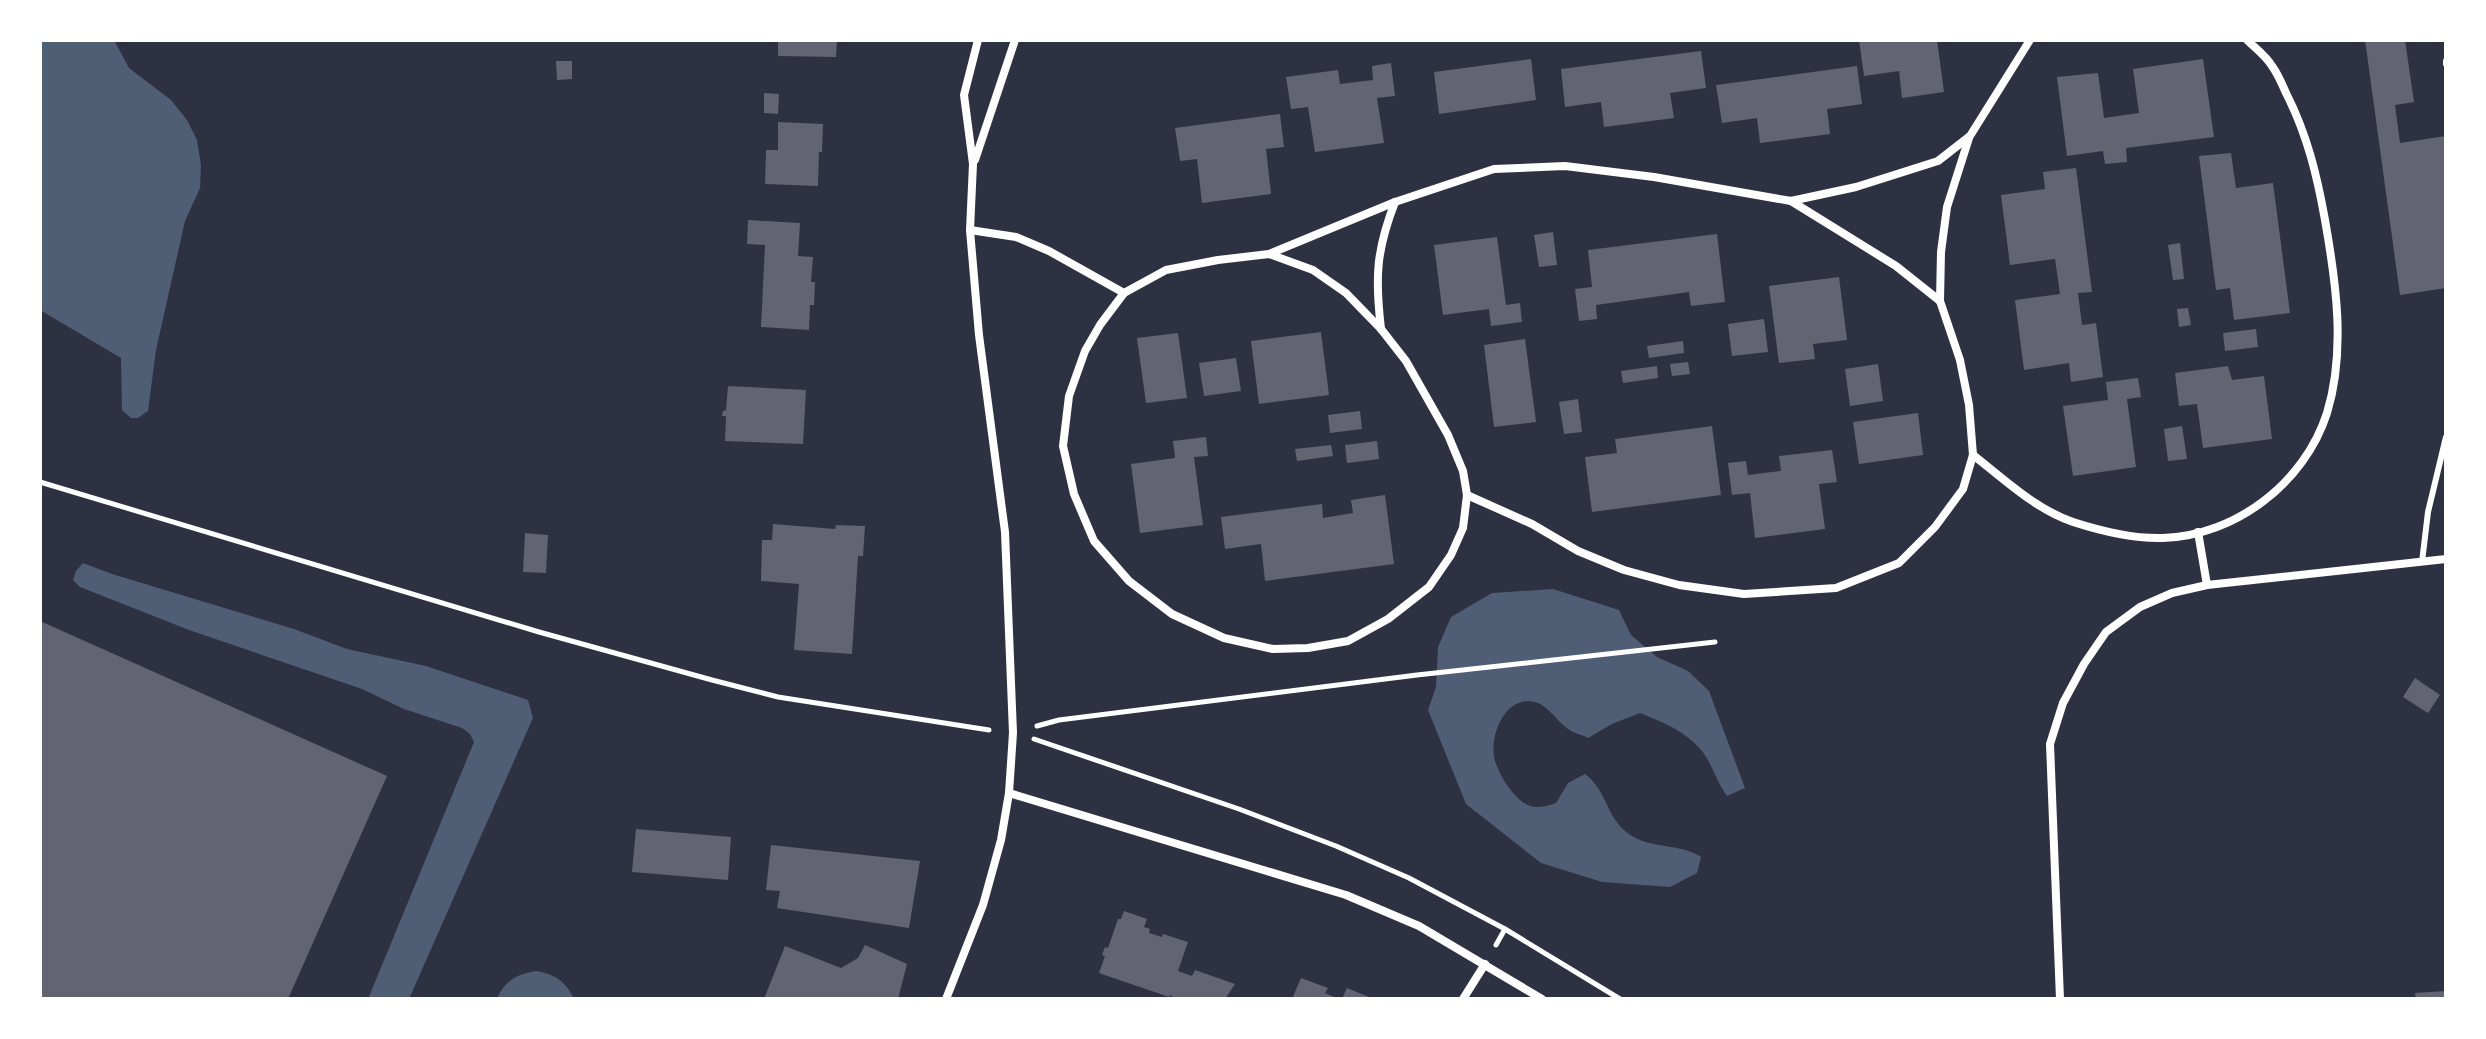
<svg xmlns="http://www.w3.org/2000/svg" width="2486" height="1039" font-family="'DM Sans',sans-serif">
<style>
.water{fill:#4f5d75}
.building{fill:#626471}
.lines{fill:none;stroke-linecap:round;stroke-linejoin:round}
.path{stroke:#fff;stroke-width:5}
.service{stroke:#fff;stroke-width:6}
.minor{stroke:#fff;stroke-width:8}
</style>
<rect width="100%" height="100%" fill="#2d3142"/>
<g class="water">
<polygon points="40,40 114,40 129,68 171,100 187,120 197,140 201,165 200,188 185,221 156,350 148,411 138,418 131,418 122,410 121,358 40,310"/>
<polygon points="83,563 112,574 294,629 347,649 426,666 528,700 533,718 409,999 368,999 474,742 470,734 462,728 404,709 362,689 189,630 80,587 73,580 76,571"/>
<path d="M1553 589 1619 610 1631 635 1657 657 1688 671 1709 691 1745 788 1727 796C1717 783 1711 761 1701 750 1685 731 1663 722 1640 713L1612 724 1588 738C1583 735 1576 734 1571 731 1559 724 1550 708 1538 703 1506 692 1488 736 1495 761 1498 770 1503 780 1509 788 1524 807 1533 811 1556 803L1568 783 1585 774C1608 791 1605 817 1629 834 1649 849 1680 843 1701 857L1697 873 1670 887 1602 882 1541 863 1466 804 1428 710 1436 687 1438 647 1451 617 1492 593Z"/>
<path d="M536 971C554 974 566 981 574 999H497C504 981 517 974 536 971Z"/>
</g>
<g class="building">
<polygon points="778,40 837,40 836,57 778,56"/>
<polygon points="1859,40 1937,40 1944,92 1902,98 1899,71 1864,76"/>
<polygon points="2365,40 2405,40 2414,102 2395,105 2400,143 2446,136 2446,288 2400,295"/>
<polygon points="1701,51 1706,88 1670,93 1674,118 1604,127 1601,102 1565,107 1561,69"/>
<polygon points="1531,59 1536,100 1439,114 1434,72"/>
<polygon points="2203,59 2214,137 2126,148 2127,162 2105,164 2103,151 2067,156 2057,77 2098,73 2104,118 2139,113 2133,69"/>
<polygon points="556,61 572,61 572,79 557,80"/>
<polygon points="1391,63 1395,96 1377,98 1384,143 1315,152 1308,107 1291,109 1286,77 1338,70 1340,84 1373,80 1372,66"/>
<polygon points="1857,66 1862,104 1827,109 1830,134 1760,143 1757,118 1722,123 1716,85"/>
<polygon points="764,93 779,94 778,114 764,113"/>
<polygon points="1280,114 1284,147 1266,149 1271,194 1202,203 1197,159 1180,161 1175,128"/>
<polygon points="778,122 823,124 822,152 819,152 818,186 765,184 766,150 778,150"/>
<polygon points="2231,153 2236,188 2273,183 2290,313 2234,320 2230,288 2216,290 2199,156"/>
<polygon points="2076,168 2092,292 2078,293 2082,325 2096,323 2103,377 2071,382 2069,363 2024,370 2015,300 2060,294 2055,259 2010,265 2001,195 2045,189 2043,172"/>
<polygon points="748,220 800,223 798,256 813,257 811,282 815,282 814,305 810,305 809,330 761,327 765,245 747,244"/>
<polygon points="1553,232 1557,265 1539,267 1534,235"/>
<polygon points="1717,234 1725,302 1691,306 1689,292 1596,305 1597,319 1579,321 1575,289 1592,287 1588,250"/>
<polygon points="1497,237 1506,305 1520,303 1522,322 1491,326 1489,309 1443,315 1434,245"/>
<polygon points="2180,243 2184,279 2173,280 2168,245"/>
<polygon points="1839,277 1847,340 1813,344 1815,359 1779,363 1769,286"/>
<polygon points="2188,308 2191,325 2179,327 2177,309"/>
<polygon points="1764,319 1768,352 1732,356 1728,324"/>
<polygon points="2256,329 2258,347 2225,351 2223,333"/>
<polygon points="1321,332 1329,395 1259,404 1251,341"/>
<polygon points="1178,333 1187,398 1146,403 1137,338"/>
<polygon points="1525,339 1536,422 1494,427 1484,345"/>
<polygon points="1683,341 1684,353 1649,358 1647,346"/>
<polygon points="1236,358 1241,391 1204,396 1199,363"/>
<polygon points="1688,362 1690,374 1672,376 1670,364"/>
<polygon points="1878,364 1883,401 1850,406 1845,369"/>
<polygon points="1657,366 1658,378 1623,383 1621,371"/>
<polygon points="2228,366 2232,380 2264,376 2272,439 2203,448 2197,404 2179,406 2175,373"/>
<polygon points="2138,378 2141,397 2127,399 2136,467 2073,476 2063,406 2108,400 2106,382"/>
<polygon points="728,386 806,390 803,444 725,441 726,416 722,416 723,411 726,410"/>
<polygon points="1578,399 1582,432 1564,434 1559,402"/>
<polygon points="1360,411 1362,429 1330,433 1328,415"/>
<polygon points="1918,413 1923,455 1859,464 1853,422"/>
<polygon points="1712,426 1721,495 1592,512 1585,457 1617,453 1615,439"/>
<polygon points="2182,426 2187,459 2168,461 2164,429"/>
<polygon points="1206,437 1208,456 1194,457 1203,525 1140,533 1131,464 1175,458 1173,441"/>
<polygon points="1377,441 1379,459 1347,463 1345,445"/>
<polygon points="1331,445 1333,456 1297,461 1295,449"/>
<polygon points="1832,450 1837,482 1819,484 1825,529 1755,538 1750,493 1732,495 1728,463 1746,461 1748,475 1781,471 1779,456"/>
<polygon points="1385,495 1394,564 1265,581 1261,544 1225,549 1221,517 1322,504 1323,518 1353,513 1351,500"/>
<polygon points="773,524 835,529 836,525 865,526 863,556 858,556 852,654 794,650 799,584 761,581 762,540 772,540"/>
<polygon points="525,533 548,535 546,573 523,572"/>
<polygon points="40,621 387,776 288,999 40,999"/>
<polygon points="2415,678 2440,695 2428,713 2403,697"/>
<polygon points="636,829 731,837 728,880 632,872"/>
<polygon points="771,845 920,861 909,928 777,908 780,891 766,890"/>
<polygon points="1124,911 1147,919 1144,927 1150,929 1149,933 1162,937 1163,934 1188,942 1178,971 1192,976 1195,970 1235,984 1225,999 1175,999 1170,995 1169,997 1099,973 1105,956 1102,955 1105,947 1108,948 1118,919 1121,919"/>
<polygon points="865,945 907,964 898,999 764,999 785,946 841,968 858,958"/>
<polygon points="1301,978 1328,988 1325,993 1339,999 1292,999"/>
<polygon points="1347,988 1374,999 1342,999"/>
<polygon points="2446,991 2446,999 2416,999 2415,993"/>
</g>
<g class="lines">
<g class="path">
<polyline points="40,482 539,632 712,680 778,697 989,730"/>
<polyline points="1037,726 1059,720 1417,675 1715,642"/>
<polyline points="1034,739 1239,809 1336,846 1409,878 1505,929 1620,999"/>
<polyline points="1496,945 1505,929"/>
</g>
<g class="service">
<polyline points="2446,61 2446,64"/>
<polyline points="2422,562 2428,512 2446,437"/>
</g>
<g class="minor">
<polyline points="975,160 1015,40"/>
<polyline points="970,230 1016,237 1049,251 1124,293"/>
<polyline points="1269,254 1313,270 1346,293 1381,329 1406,361 1448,435 1463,471 1467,495 1463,528 1451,555 1429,587 1388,619 1348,641 1308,648 1273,649 1224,638 1172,614 1129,581 1094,541 1074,494 1063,446 1069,396 1085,351 1100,325 1124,293 1166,270 1218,260 1269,254 1395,202 1494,169 1565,166 1654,177 1791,201 1856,187 1938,161 1970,136 2030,40"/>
<polyline points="1940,301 1941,252 1947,207 1969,138"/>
<path d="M1381 329C1375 278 1376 251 1395 202"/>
<path d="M1973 455C2004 479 2035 509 2073 522 2101 531 2134 539 2163 538 2236 536 2305 482 2327 413 2346 351 2336 282 2325 220 2317 175 2307 134 2286 93 2282 84 2278 74 2272 66 2266 56 2255 48 2247 40"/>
<polyline points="1467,495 1532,524 1578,551 1624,570 1679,585 1744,594 1836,588 1899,563 1935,527 1963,489 1973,455 1969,405 1960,360 1940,301 1896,266 1791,201"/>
<polyline points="2198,532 2207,585"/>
<polyline points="1009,793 1346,895 1419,926 1542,999"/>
<polyline points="946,999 983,905 1001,840 1009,793 1013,733 1005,532 979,335 970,230 973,164 964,95 978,40"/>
<polyline points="1463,999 1485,964"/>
<polyline points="2060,999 2050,744 2063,703 2084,664 2106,632 2140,607 2172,593 2207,585 2446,559"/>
</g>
</g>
<rect width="2486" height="1039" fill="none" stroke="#ffffff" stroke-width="84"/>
</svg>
